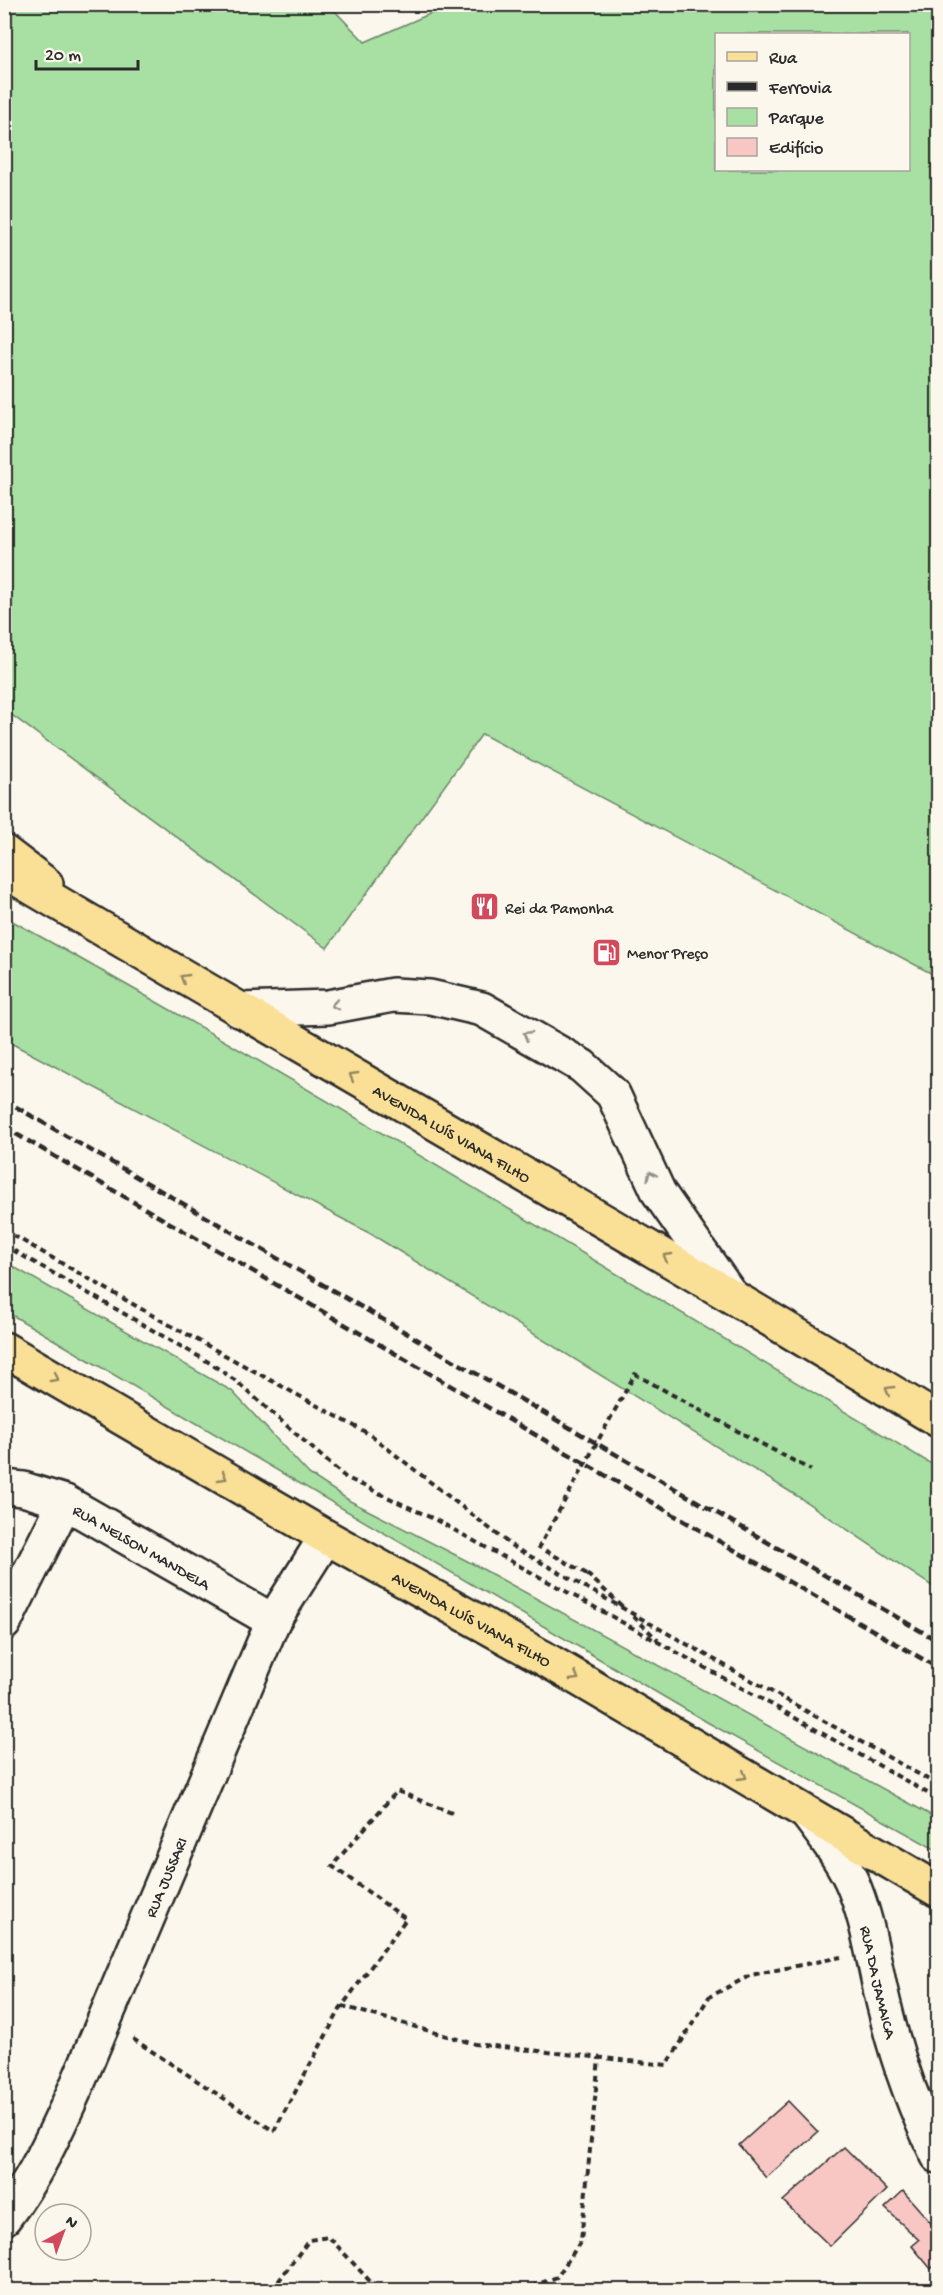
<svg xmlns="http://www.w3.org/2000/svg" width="943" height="2295" font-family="'Gochi Hand',sans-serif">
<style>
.green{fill:#a8dfa3;stroke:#6a8567;stroke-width:1.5;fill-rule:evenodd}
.building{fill:#f8c7c4;stroke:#2b2b2b;stroke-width:1.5}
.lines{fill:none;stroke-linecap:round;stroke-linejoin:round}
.minor-casing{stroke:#2b2b2b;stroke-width:38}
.major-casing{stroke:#2b2b2b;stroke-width:38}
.highway-casing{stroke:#2b2b2b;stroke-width:38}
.path{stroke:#2b2b2b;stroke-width:4;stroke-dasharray:6 4.5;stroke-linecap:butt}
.minor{stroke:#fbf7ec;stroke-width:33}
.major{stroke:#fadf96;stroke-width:33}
.highway{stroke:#fadf96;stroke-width:33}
.rail{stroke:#2b2b2b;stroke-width:4.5;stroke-dasharray:9 4.5;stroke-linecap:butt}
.path-bridge{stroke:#2b2b2b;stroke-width:4;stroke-dasharray:6 4.5;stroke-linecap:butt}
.oneway{stroke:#928560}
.oneway2{stroke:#93918c}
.labels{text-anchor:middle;stroke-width:5;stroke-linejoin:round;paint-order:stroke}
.poi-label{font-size:16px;fill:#2b2b2b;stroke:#fbf7ec;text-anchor:start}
.street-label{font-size:16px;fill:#2b2b2b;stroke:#fbf7ec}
</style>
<rect width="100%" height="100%" fill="#fbf7ec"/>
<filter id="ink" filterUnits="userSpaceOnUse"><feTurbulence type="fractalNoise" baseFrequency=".0167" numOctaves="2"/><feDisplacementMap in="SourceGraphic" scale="12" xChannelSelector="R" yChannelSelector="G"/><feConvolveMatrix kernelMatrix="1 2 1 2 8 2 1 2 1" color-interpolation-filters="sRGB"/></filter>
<g filter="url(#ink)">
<g class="green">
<path d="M5 4 329 5 365 42 450 5H938V977L482 734 327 948 5 710ZM716 34H908V170H716Z"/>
<path d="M5 917C321 1091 629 1282 938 1468V1590L797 1496 371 1234 5 1040Z"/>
<polygon points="5,1262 232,1391 309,1474 350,1501 477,1566 938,1819 938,1851 707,1722 5,1311"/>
</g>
<g class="building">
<polygon points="788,2101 818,2132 766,2178 739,2145"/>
<polygon points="844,2147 887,2190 830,2246 783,2201"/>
<polygon points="903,2191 938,2231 938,2262 931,2269 912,2246 919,2240 885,2208"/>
</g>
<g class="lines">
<defs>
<g id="minor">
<polyline points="239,1010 328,1007 393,995 430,997 482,1009 582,1066 613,1094 659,1193 730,1294"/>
<path id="s1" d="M4 1487 23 1489 65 1502 273 1621"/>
<polyline points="4,1623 65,1502"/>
<path id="s2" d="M808 1815C824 1836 840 1857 851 1880 869 1920 874 1967 885 2009 897 2060 915 2109 938 2156"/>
<path id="s3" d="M4 2218C35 2178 56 2132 77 2085L273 1621 326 1537"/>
</g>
<polyline id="major" points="4,852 46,884"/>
<g id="highway">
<path id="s4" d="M4 871C315 1055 630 1233 938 1420"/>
<path id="s5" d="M4 1349 326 1537 540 1656 938 1890"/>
</g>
</defs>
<use href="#minor" class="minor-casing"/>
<use href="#major" class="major-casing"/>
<use href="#highway" class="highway-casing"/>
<g class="path">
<polyline points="4,1230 157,1318 369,1434 512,1546 938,1785"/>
<polyline points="4,1245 210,1363 236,1381 345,1477 436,1520 760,1698 938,1799"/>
<polyline points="743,1434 811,1470"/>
<polyline points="587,1574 623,1607"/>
<polyline points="633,1616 658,1640"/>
<polyline points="452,1813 397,1791 332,1866 406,1919 342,2006 475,2044 667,2065 709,1997 751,1975 841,1957"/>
<polyline points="133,2039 274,2131 342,2006"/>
<polyline points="272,2290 309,2240 329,2237 378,2290"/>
<polyline points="522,2290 557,2277 581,2241 599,2058"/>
</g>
<use href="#minor" class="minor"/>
<use href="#major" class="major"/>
<use href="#highway" class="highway"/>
<g class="rail">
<polyline points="4,1100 938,1641"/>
<polyline points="4,1127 938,1668"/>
</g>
<polyline class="path-bridge" points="587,1574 539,1547 635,1374 743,1434"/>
</g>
<defs><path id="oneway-chevron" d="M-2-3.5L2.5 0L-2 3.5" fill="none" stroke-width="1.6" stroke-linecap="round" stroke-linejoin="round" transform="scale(1.5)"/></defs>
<g class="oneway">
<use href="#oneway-chevron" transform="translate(184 978) rotate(-149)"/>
<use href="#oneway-chevron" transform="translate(353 1076) rotate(-150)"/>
<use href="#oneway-chevron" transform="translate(667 1257) rotate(-150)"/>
<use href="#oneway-chevron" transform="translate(55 1378) rotate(30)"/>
<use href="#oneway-chevron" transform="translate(889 1390) rotate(-149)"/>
<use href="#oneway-chevron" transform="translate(223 1477) rotate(30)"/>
<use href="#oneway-chevron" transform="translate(575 1677) rotate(31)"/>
<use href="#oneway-chevron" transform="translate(743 1776) rotate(31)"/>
</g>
<g class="oneway2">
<use href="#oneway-chevron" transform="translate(335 1005) rotate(171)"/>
<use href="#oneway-chevron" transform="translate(527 1035) rotate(-150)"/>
<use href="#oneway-chevron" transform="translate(651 1175) rotate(-115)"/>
</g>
</g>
<defs>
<symbol id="restaurant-square" viewBox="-11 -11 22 22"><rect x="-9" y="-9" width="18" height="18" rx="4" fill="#d1495b" stroke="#fbf7ec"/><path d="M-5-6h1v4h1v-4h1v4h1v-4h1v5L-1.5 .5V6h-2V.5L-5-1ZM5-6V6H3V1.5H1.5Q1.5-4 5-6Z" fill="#fff"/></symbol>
<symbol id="fuel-square" viewBox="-11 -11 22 22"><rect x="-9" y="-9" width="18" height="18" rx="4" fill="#d1495b" stroke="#fbf7ec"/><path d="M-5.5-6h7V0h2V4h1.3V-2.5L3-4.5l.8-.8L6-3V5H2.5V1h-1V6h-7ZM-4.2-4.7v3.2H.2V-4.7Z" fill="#fff"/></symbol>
</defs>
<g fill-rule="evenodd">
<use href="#restaurant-square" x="468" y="890" width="33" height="33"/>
<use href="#fuel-square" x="590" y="936" width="33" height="33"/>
</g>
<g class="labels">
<g class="poi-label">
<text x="505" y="913">Rei da Pamonha</text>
<text x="627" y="958">Menor Preço</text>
</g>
<g class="street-label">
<text dy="6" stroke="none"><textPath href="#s4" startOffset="519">AVENIDA LUÍS VIANA FILHO</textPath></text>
<text dy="6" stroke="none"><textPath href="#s1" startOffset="152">RUA NELSON MANDELA</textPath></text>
<text dy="6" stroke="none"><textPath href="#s5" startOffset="540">AVENIDA LUÍS VIANA FILHO</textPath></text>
<text dy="6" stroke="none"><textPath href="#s3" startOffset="378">RUA JUSSARI</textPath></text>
<text dy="6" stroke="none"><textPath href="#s2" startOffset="184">RUA DA JAMAICA</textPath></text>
</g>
</g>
<rect width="943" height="2295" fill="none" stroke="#fbf7ec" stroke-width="24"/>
<rect x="12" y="12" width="919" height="2271" fill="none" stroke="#2b2b2b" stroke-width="2" filter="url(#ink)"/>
<rect x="715" y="33" width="195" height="138" fill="#fbf7ec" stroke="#a8a59f" stroke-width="1.5"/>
<rect x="727" y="52" width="30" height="9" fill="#fadf96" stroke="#a8a59f" stroke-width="1.5"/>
<text x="769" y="63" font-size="18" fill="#2b2b2b">Rua</text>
<rect x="727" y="82" width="30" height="9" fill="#2b2b2b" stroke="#a8a59f" stroke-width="1.5"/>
<text x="769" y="93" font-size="18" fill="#2b2b2b">Ferrovia</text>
<rect x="727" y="108" width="30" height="18" fill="#a8dfa3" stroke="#a8a59f" stroke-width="1.5"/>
<text x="769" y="123" font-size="18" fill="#2b2b2b">Parque</text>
<rect x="727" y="138" width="30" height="18" fill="#f8c7c4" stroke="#a8a59f" stroke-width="1.5"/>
<text x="769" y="153" font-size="18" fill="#2b2b2b">Edifício</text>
<g transform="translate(63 2232) rotate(41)"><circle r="28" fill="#fbf7ec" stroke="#a8a59f" stroke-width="1.5"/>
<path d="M0-4.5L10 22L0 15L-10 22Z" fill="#d1495b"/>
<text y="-9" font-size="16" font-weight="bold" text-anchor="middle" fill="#2b2b2b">N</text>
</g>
<path d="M36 60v9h102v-9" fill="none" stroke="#2b2b2b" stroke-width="3"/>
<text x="45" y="60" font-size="18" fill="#2b2b2b" stroke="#fbf7ec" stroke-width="4.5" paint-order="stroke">20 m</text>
</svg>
